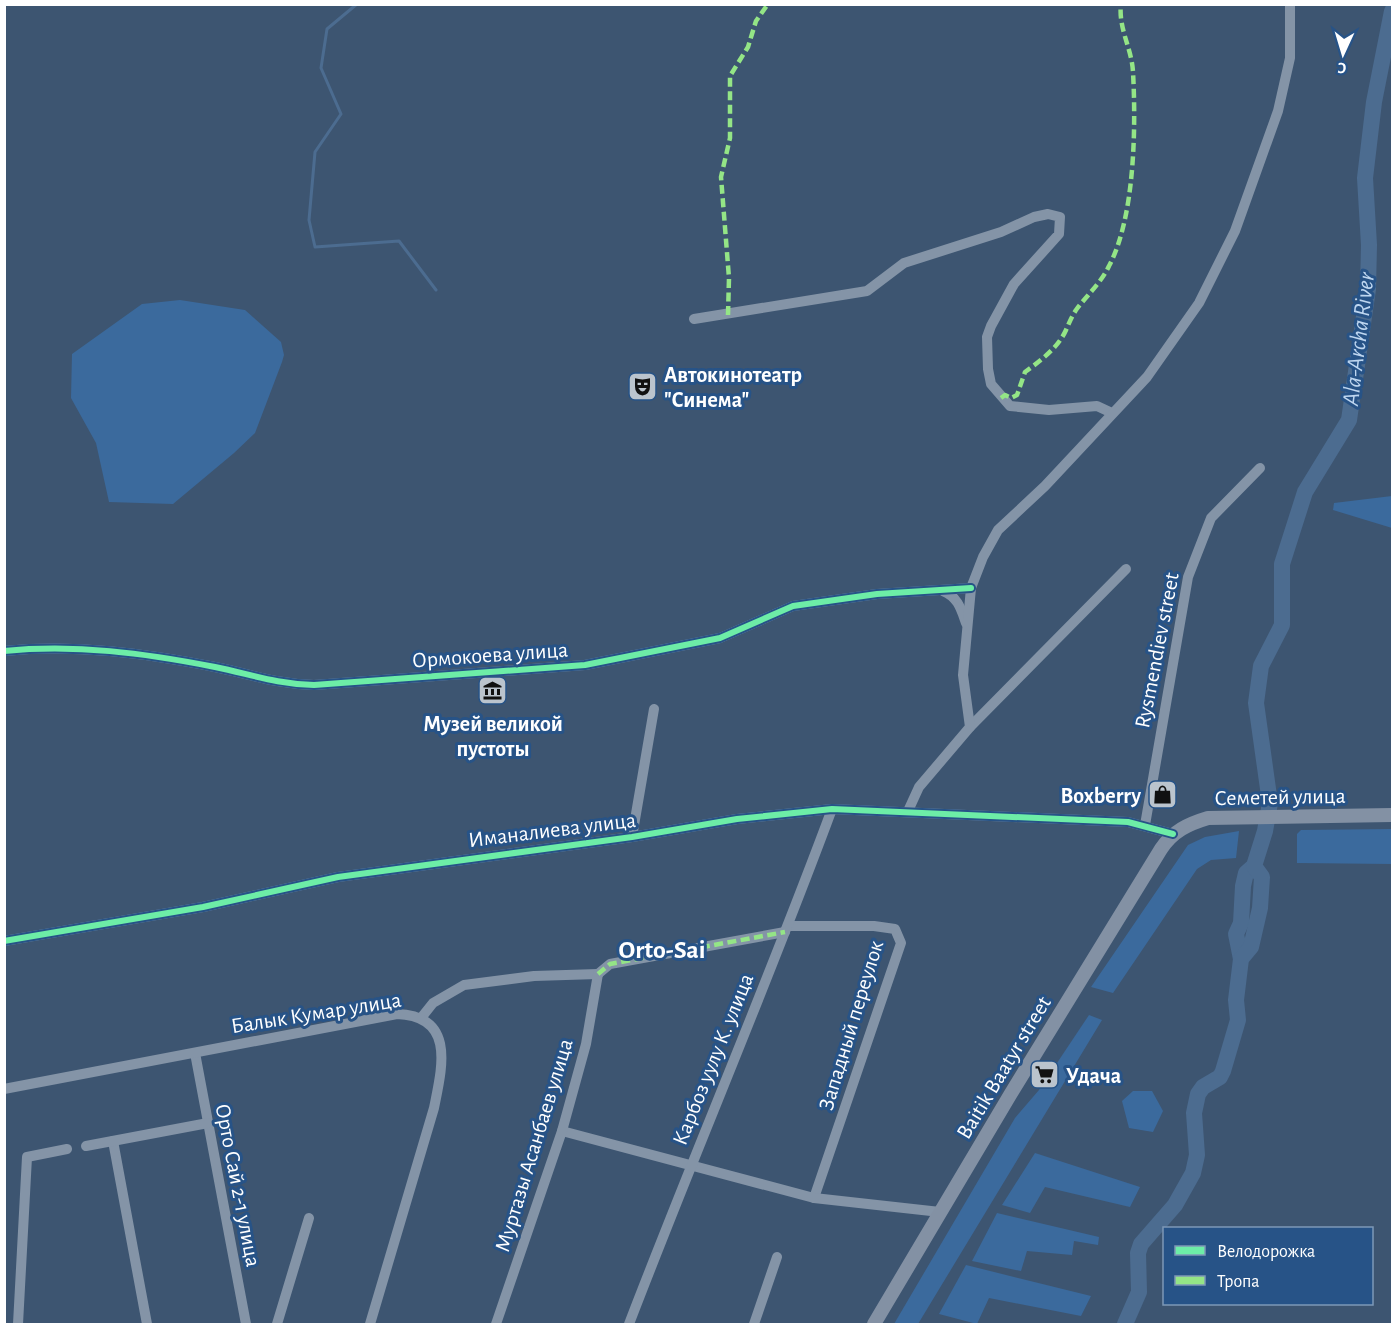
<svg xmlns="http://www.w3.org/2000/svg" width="1397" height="1329" font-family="'Alegreya Sans',sans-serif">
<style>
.green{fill:#3b6a9d}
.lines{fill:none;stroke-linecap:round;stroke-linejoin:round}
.stream{stroke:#4c6c90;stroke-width:3}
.river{stroke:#4c6c90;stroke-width:16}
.minor{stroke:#8494a7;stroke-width:10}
.major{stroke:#8391a4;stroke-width:14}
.quiet{stroke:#94e586;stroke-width:4.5;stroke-dasharray:9 4.5;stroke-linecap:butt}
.cycleway-casing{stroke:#275387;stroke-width:10}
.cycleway{stroke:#6deda7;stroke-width:6}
.labels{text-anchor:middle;stroke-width:6;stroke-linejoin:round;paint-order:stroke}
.poi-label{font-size:22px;font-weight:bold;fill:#fff;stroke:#275387;text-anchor:start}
.street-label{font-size:22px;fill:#fff;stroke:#275387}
.water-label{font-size:24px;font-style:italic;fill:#bed6f0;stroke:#275387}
.quarter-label{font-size:26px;font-weight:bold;fill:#fff;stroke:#275387}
</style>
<rect width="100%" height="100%" fill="#3d5571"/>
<g class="green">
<polygon points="180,300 245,310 281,342 284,355 282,362 255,433 234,453 173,504 109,502 96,443 71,398 72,354 142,304"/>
<polygon points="1392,496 1392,528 1333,510 1334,503"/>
<polygon points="1392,829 1392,864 1297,863 1297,834 1301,830"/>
<polygon points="1239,831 1236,858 1211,860 1197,869 1113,993 1091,987 1188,845 1205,837"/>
<polygon points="1089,1015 1102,1020 918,1324 894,1324 1015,1118 1039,1090"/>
<polygon points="1133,1091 1152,1091 1163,1111 1153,1132 1129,1128 1122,1101"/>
<polygon points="1035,1153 1140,1187 1130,1207 1045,1187 1030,1213 1002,1205"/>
<polygon points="997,1213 1099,1237 1098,1245 1074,1241 1072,1255 1027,1251 1021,1271 972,1261"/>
<polygon points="966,1265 1091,1296 1081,1316 989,1298 977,1324 939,1314"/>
</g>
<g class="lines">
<polyline class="stream" points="357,4 327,29 321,68 341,114 315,152 309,220 315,247 399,241 436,290"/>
<g class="river">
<polyline points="1241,959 1236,934 1241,923 1243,886 1246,873 1254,866"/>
<polyline points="1125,1324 1139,1292 1138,1253 1141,1244 1175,1205 1193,1173 1197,1155 1194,1113 1198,1094 1203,1087 1220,1077 1223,1071 1238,1020 1236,1000 1241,959 1251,947 1260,908 1262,877 1254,866 1265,831 1270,803 1256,703 1261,666 1282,625 1282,564 1305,492 1349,420 1368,289 1369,245 1365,178 1374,102 1392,11"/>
</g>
<g class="minor">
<polyline points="694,319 867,291 904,263 1001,232 1034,217 1048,214 1060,217 1059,234 1014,284 991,326 987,337 988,369 991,384 1010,406 1049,410 1097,406 1112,413"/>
<path d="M943 591C958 597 961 609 966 623"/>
<path d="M4 651C76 644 144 653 215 667 250 674 276 684 314 685L585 665 720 638 793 606 877 594 971 588"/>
<polyline points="970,727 1126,569"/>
<polyline points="908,811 919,787 970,727 963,675 971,588 983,557 998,530 1045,486 1147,377 1199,303 1235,231 1278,111 1290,58 1290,4"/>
<polyline points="1145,825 1188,577 1211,518 1260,468"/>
<polyline points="632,837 654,709"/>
<polyline points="789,926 874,926 895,929 901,943 814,1198"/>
<polyline points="4,941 203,907 338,877 632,837 737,819 832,809 1128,822 1173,834"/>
<polyline points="598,974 610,964 785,932"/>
<polyline points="421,1018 433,1003 464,985 534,976 598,974"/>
<polyline points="195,1053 246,1324"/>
<path d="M4 1089 397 1014C456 1016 442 1068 434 1108L370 1324"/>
<polyline points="562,1131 814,1198 940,1212"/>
<polyline points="113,1141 147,1324"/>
<polyline points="86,1146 208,1123"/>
<polyline points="18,1324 27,1157 67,1149"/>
<polyline points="277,1324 309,1218"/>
<polyline points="496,1324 562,1131 586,1044 598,974"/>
<path d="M629 1324C695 1152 768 982 832 809"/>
<polyline points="754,1324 777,1257"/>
</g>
<path class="major" d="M874 1324 1010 1095 1161 849C1173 831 1188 824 1208 818L1392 815"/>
<g class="quiet">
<polyline points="728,315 729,278 721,177 730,138 730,76 748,47 756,21 768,4"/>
<path d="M1001 398 1005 395 1011 398 1017 395 1025 372C1040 361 1058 348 1066 330 1069 323 1072 316 1076 310 1087 295 1101 283 1109 266 1135 217 1136 127 1133 72 1132 49 1118 28 1121 4"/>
<polyline points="598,974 610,964 785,932"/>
</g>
<defs>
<g id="cycleway">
<path d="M4 651C76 644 144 653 215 667 250 674 276 684 314 685L585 665 720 638 793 606 877 594 971 588"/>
<polyline points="4,941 203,907 338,877 632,837 737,819 832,809 1128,822 1173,834"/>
</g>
</defs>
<use href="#cycleway" class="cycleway-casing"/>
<use href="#cycleway" class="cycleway"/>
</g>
<defs>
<symbol id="theatre-square" viewBox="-11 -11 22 22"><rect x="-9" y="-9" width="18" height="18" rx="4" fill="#bbc4cd" stroke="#275387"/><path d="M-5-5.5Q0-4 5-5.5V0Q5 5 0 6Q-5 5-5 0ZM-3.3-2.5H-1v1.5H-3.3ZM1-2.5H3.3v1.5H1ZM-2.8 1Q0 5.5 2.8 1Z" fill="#111"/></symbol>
<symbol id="museum-square" viewBox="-11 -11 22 22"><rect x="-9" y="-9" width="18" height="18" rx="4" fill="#bbc4cd" stroke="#275387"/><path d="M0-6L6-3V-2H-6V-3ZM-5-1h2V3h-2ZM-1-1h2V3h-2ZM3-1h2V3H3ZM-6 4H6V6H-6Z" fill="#111"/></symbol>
<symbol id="shop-square" viewBox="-11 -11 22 22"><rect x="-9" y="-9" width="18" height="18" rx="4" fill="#bbc4cd" stroke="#275387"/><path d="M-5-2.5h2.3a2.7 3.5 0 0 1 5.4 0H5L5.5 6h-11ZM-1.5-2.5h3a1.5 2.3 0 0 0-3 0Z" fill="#111"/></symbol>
<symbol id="supermarket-square" viewBox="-11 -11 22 22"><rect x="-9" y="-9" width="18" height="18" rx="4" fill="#bbc4cd" stroke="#275387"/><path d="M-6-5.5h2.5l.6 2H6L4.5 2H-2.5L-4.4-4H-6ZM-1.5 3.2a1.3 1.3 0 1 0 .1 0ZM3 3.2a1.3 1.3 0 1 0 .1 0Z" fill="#111"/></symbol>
</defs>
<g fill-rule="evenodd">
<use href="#theatre-square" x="626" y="370" width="33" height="33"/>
<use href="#museum-square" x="476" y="674" width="33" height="33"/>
<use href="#shop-square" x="1146" y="778" width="33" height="33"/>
<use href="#supermarket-square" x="1028" y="1058" width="33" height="33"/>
</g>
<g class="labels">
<g class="poi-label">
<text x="664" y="382">Автокинотеатр<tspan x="664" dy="25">"Синема"</tspan></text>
<text x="493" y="731" text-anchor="middle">Музей великой<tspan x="493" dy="25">пустоты</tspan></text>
<text x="1141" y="803" text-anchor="end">Boxberry</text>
<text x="1066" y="1083">Удача</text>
</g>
<g class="street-label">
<text transform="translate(1156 650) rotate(-79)" y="8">Rysmendiev street</text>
<text transform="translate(490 654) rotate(-4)" y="8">Ормокоева улица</text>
<text transform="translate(1280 796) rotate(-1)" y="8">Семетей улица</text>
<text transform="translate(552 829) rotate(-7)" y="8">Иманалиева улица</text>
<text transform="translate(316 1012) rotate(-9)" y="8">Балык Кумар улица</text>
<text transform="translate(850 1025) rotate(-73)" y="8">Западный переулок</text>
<text transform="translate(712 1059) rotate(-68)" y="8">Карбоз уулу К. улица</text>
<text transform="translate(1003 1067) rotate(-59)" y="8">Baitik Baatyr street</text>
<text transform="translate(533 1145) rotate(-73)" y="8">Муртазы Асанбаев улица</text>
<text transform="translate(239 1185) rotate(79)" y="8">Орто Сай 2-1 улица</text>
</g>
<g class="water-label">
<text transform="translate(1358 339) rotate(-83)" y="8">Ala-Archa River</text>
</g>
<g class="quarter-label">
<text x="662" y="958">Orto-Sai</text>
</g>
</g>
<rect width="1397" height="1329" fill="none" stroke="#ffffff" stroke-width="12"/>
<rect x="1163" y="1227" width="210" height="78" fill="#275387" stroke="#7d98b7" stroke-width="1.5"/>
<rect x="1175" y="1246" width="30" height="9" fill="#6deda7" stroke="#7d98b7" stroke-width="1.5"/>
<text x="1217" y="1257" font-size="18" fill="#ffffff">Велодорожка</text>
<rect x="1175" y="1276" width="30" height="9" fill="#94e586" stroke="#7d98b7" stroke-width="1.5"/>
<text x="1217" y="1287" font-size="18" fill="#ffffff">Тропа</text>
<g transform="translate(1343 54) rotate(184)" stroke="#275387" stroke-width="4.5" paint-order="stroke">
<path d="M0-4.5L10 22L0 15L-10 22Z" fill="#ffffff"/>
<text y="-9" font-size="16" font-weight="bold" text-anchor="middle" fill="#ffffff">С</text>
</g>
</svg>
